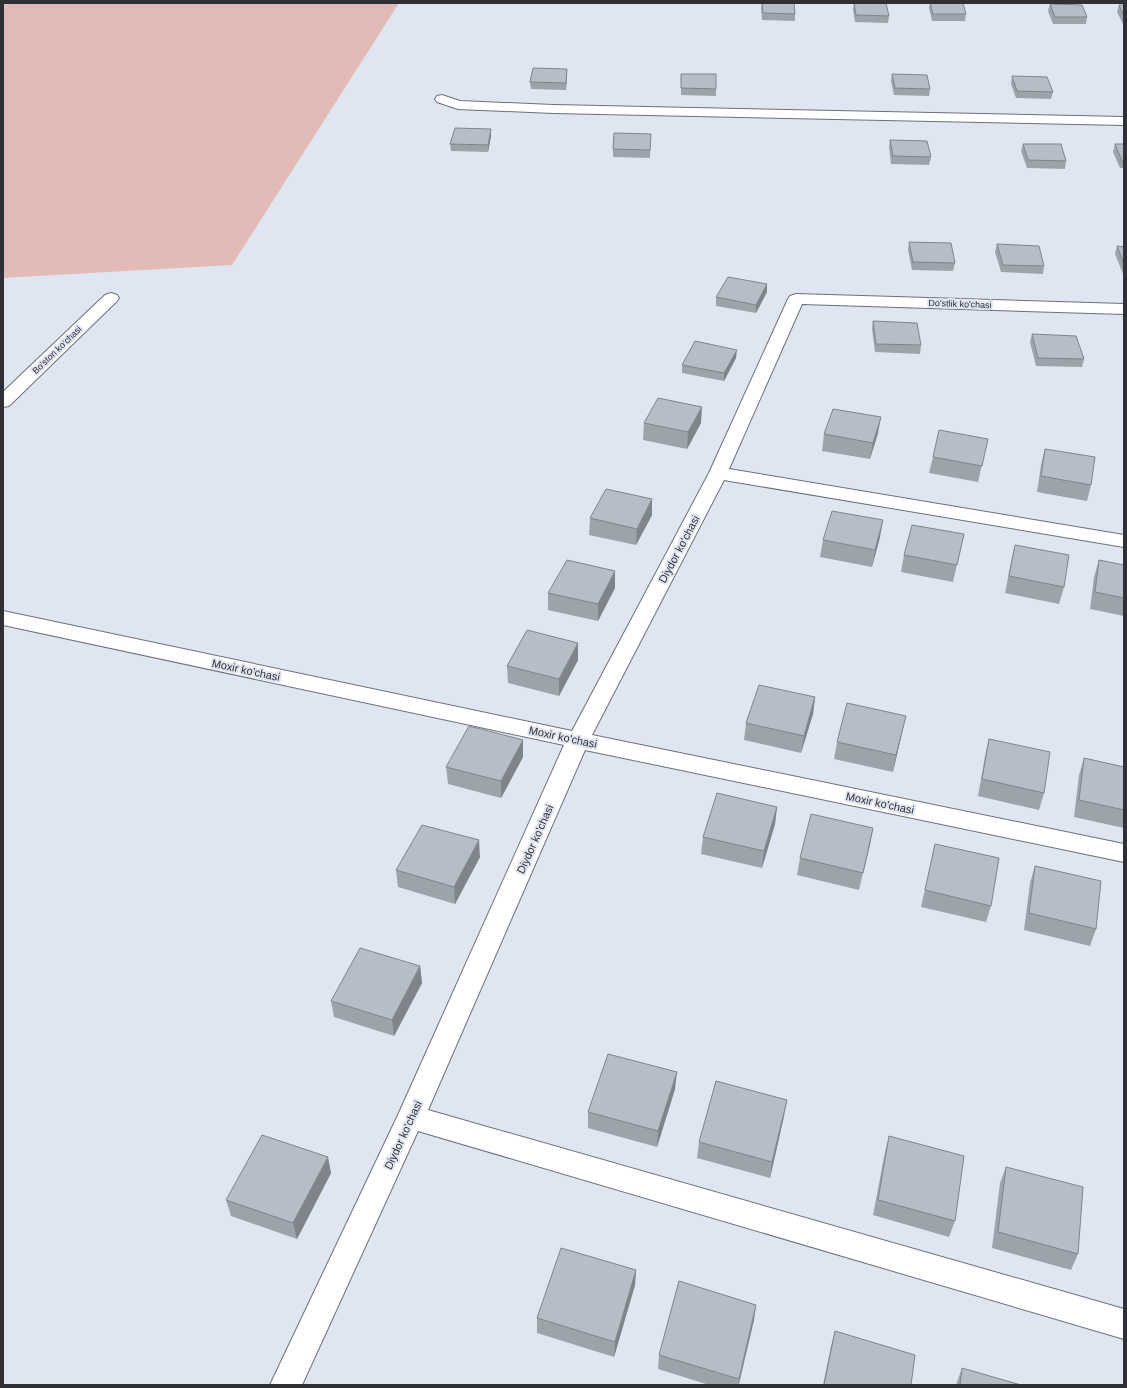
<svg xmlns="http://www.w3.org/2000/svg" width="1127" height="1388" font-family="Arial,sans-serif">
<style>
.green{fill:#e2bbb6}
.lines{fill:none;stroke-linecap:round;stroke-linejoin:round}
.street-casing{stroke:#6b707a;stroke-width:2}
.street{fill:#fff;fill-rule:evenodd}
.wall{fill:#9da3ab}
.shaded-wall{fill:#7f848b}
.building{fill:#b6bdc7;stroke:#7f848b}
.labels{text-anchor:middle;stroke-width:4;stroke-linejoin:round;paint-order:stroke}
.far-street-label{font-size:9px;fill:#2e3035;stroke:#e0e6f1}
.street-label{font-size:11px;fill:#2e3035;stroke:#e0e6f1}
</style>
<rect width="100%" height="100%" fill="#e0e6f1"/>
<polygon class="green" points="3,3 399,3 232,265 3,278"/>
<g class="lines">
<defs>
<g id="street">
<polygon points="442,95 460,101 553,105 1124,117 1124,125 553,113 458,109 437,102 435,99 437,96"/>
<polygon points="111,293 117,295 119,298 117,301 9,406 3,407 3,392 105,295"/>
<polygon points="796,294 1124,304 1124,314 802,304 729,469 1124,535 1124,547 724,480 592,735 1124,844 1124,862 585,750 428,1110 1124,1309 1124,1339 418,1131 302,1385 270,1385 398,1115 564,745 3,625 3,611 572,731 709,473 788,299 790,296"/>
</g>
</defs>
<use href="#street" class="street-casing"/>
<use href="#street" class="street"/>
</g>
<g class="wall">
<polygon points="762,3 794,3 795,14 795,21 762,20 761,8"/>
<polygon points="854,3 889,16 888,23 855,22 853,10"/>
<polygon points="930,3 966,14 965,21 932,21 929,8"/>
<polygon points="1050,4 1087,17 1086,24 1053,24 1048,11"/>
<polygon points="1119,5 1124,5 1124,24 1123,24 1117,12"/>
<polygon points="567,69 567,76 566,90 531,89 530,82"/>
<polygon points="681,74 716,89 716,96 681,95"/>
<polygon points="892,74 930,89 929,96 894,95 891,81"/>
<polygon points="1012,76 1053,92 1051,99 1016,98 1011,84"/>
<polygon points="491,129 491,136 488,152 451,151 450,144"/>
<polygon points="651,134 650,158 613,157 613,149"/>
<polygon points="890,140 931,157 929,165 891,164 889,147"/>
<polygon points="1023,144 1066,161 1065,169 1027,168 1021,151"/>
<polygon points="1115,144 1124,144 1124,168 1120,168 1113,152"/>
<polygon points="909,242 955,263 953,271 912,270 908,250"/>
<polygon points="997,244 1044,266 1043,274 1001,272 995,252"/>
<polygon points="1117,246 1124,247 1124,274 1123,274 1115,254"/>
<polygon points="767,292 756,313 716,306 716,297"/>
<polygon points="873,321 921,345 920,354 875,352 872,329"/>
<polygon points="1032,334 1084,359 1082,367 1036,366 1030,342"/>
<polygon points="736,358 724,381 682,373 682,365"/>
<polygon points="644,423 701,423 687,449 643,440"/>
<polygon points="878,433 870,459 822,451 824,434"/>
<polygon points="988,439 978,482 929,473 933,457"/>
<polygon points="1045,449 1091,485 1087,501 1037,492 1041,465"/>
<polygon points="652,515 636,545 589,535 590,518"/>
<polygon points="964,534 953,582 901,572 904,555"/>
<polygon points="880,537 872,567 820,557 823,540"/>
<polygon points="1015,545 1064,587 1059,604 1005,593 1011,562"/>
<polygon points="1099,560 1124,565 1124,616 1090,609 1094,577"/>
<polygon points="615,588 598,621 548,610 548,593"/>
<polygon points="578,660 559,696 508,683 507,666"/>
<polygon points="815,697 813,714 801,753 744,740 746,723"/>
<polygon points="902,733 893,772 834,759 837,742"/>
<polygon points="989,739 1044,793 1039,810 978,796 985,756"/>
<polygon points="523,757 501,798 448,784 446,767"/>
<polygon points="1084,758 1124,767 1124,828 1074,817 1079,775"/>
<polygon points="777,807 775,824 762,868 701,854 703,837"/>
<polygon points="873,828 859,890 797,875 800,858"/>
<polygon points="935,844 991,906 986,922 921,907"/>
<polygon points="480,857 455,904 398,887 396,870"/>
<polygon points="1035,866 1096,929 1090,946 1024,930 1030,883"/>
<polygon points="420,966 422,983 394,1036 334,1017 331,1001"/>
<polygon points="675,1089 657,1147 588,1128 588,1112"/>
<polygon points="784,1116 770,1178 697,1158 699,1142"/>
<polygon points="889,1136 955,1221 949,1237 873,1215 885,1152"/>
<polygon points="1006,1167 1078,1254 1071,1270 992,1248 1000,1183"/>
<polygon points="331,1173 297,1239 231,1216 226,1200"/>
<polygon points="636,1270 635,1285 614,1357 537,1333 537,1318"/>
<polygon points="754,1320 739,1385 709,1385 658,1369 659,1355"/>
<polygon points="835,1331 911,1385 823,1385 831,1346"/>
<polygon points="962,1368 1021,1385 956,1385 957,1382"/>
</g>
<g class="shaded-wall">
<polygon points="567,69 567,76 566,90 566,83"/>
<polygon points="491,129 491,136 488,152 488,145"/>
<polygon points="767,284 767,292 756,313 756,305"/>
<polygon points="737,350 736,358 724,381 724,373"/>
<polygon points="702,407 701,423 687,449 688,432"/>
<polygon points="881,417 878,433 870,459 873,443"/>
<polygon points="652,499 652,515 636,545 637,529"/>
<polygon points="883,520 880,537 872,567 875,550"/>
<polygon points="615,571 615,588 598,621 598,604"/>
<polygon points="578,643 578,660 559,696 559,679"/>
<polygon points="815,697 813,714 801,753 804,736"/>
<polygon points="906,716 902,733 893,772 896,755"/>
<polygon points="523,740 523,757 501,798 501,781"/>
<polygon points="777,807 775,824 762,868 764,851"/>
<polygon points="873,828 870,845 859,890 863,873"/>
<polygon points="479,840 480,857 455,904 454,887"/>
<polygon points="420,966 422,983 394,1036 392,1020"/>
<polygon points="677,1072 675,1089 657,1147 658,1131"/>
<polygon points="787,1100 784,1116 770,1178 772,1162"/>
<polygon points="328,1157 331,1173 297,1239 293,1223"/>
<polygon points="636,1270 635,1285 614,1357 615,1342"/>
<polygon points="756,1305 754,1320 738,1385 739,1379"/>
</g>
<g class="building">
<polygon points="762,3 794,3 795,14 763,13"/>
<polygon points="854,3 886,3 889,16 856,15"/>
<polygon points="930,3 963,3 966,14 933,14"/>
<polygon points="1050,4 1082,5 1087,17 1055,17"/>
<polygon points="1119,5 1124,5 1124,16"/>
<polygon points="533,68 567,69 566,83 530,82"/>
<polygon points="681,74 716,74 716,89 681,88"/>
<polygon points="892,74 927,75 930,89 895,88"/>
<polygon points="1012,76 1047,77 1053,92 1017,91"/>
<polygon points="455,128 491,129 488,145 450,144"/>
<polygon points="614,133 651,134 650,150 613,149"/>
<polygon points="890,140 927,141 931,157 893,156"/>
<polygon points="1023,144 1061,144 1066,161 1028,160"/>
<polygon points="1115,144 1124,144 1124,161 1122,161"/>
<polygon points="909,242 951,243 955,263 913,262"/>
<polygon points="997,244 1039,246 1044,266 1003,265"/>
<polygon points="1117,246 1124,247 1124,264"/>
<polygon points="728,277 767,284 756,305 716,297"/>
<polygon points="873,321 917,323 921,345 876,344"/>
<polygon points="1032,334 1076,336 1084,359 1038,358"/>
<polygon points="695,341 737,350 724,373 682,365"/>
<polygon points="658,398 702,407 688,432 644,423"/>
<polygon points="833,409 881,417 873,443 824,434"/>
<polygon points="939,430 988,439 982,466 933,457"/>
<polygon points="1045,449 1095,457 1091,485 1041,476"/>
<polygon points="606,489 652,499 637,529 590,518"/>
<polygon points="832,511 883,520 875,550 823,540"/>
<polygon points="912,525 964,534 957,565 904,555"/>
<polygon points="1015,545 1069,555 1064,587 1009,576"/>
<polygon points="567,560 615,571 598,604 548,593"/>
<polygon points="1099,560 1124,565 1124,598 1095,592"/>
<polygon points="527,630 578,643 559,679 507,666"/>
<polygon points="759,685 815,697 804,736 746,723"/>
<polygon points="847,703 906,716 896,755 837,742"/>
<polygon points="469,726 523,740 501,781 446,767"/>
<polygon points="989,739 1050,752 1044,793 982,779"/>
<polygon points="1084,758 1124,767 1124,810 1079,800"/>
<polygon points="717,793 777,807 764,851 703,837"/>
<polygon points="811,814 873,828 863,873 800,858"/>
<polygon points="422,825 479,840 454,887 396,870"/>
<polygon points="935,844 999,858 991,906 925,890"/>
<polygon points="1035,866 1101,881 1096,929 1029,913"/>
<polygon points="360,948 420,966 392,1020 331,1001"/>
<polygon points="608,1054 677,1072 658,1131 588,1112"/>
<polygon points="716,1081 787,1100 772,1162 699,1142"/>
<polygon points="262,1135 328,1157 293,1223 226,1200"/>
<polygon points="889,1136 964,1156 955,1221 878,1200"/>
<polygon points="1006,1167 1083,1187 1078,1254 998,1232"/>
<polygon points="561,1248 636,1270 615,1342 537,1318"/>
<polygon points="679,1281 756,1305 739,1379 659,1355"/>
<polygon points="835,1331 915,1355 911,1385 824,1385"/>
<polygon points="962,1368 1021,1385 960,1385"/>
</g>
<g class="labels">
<g class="far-street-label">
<text transform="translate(960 304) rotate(2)" y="3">Do'stlik ko'chasi</text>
<text transform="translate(57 350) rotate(-44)" y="3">Bo'ston ko'chasi</text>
</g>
<g class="street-label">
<text transform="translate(679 549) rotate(-62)" y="4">Diydor ko'chasi</text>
<text transform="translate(246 670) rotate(12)" y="4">Moxir ko'chasi</text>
<text transform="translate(563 737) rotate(12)" y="4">Moxir ko'chasi</text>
<text transform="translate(880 803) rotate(12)" y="4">Moxir ko'chasi</text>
<text transform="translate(535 839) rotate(-66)" y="4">Diydor ko'chasi</text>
<text transform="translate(403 1135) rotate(-65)" y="4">Diydor ko'chasi</text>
</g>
</g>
<rect width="1127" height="1388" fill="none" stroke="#2e3035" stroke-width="8"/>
</svg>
